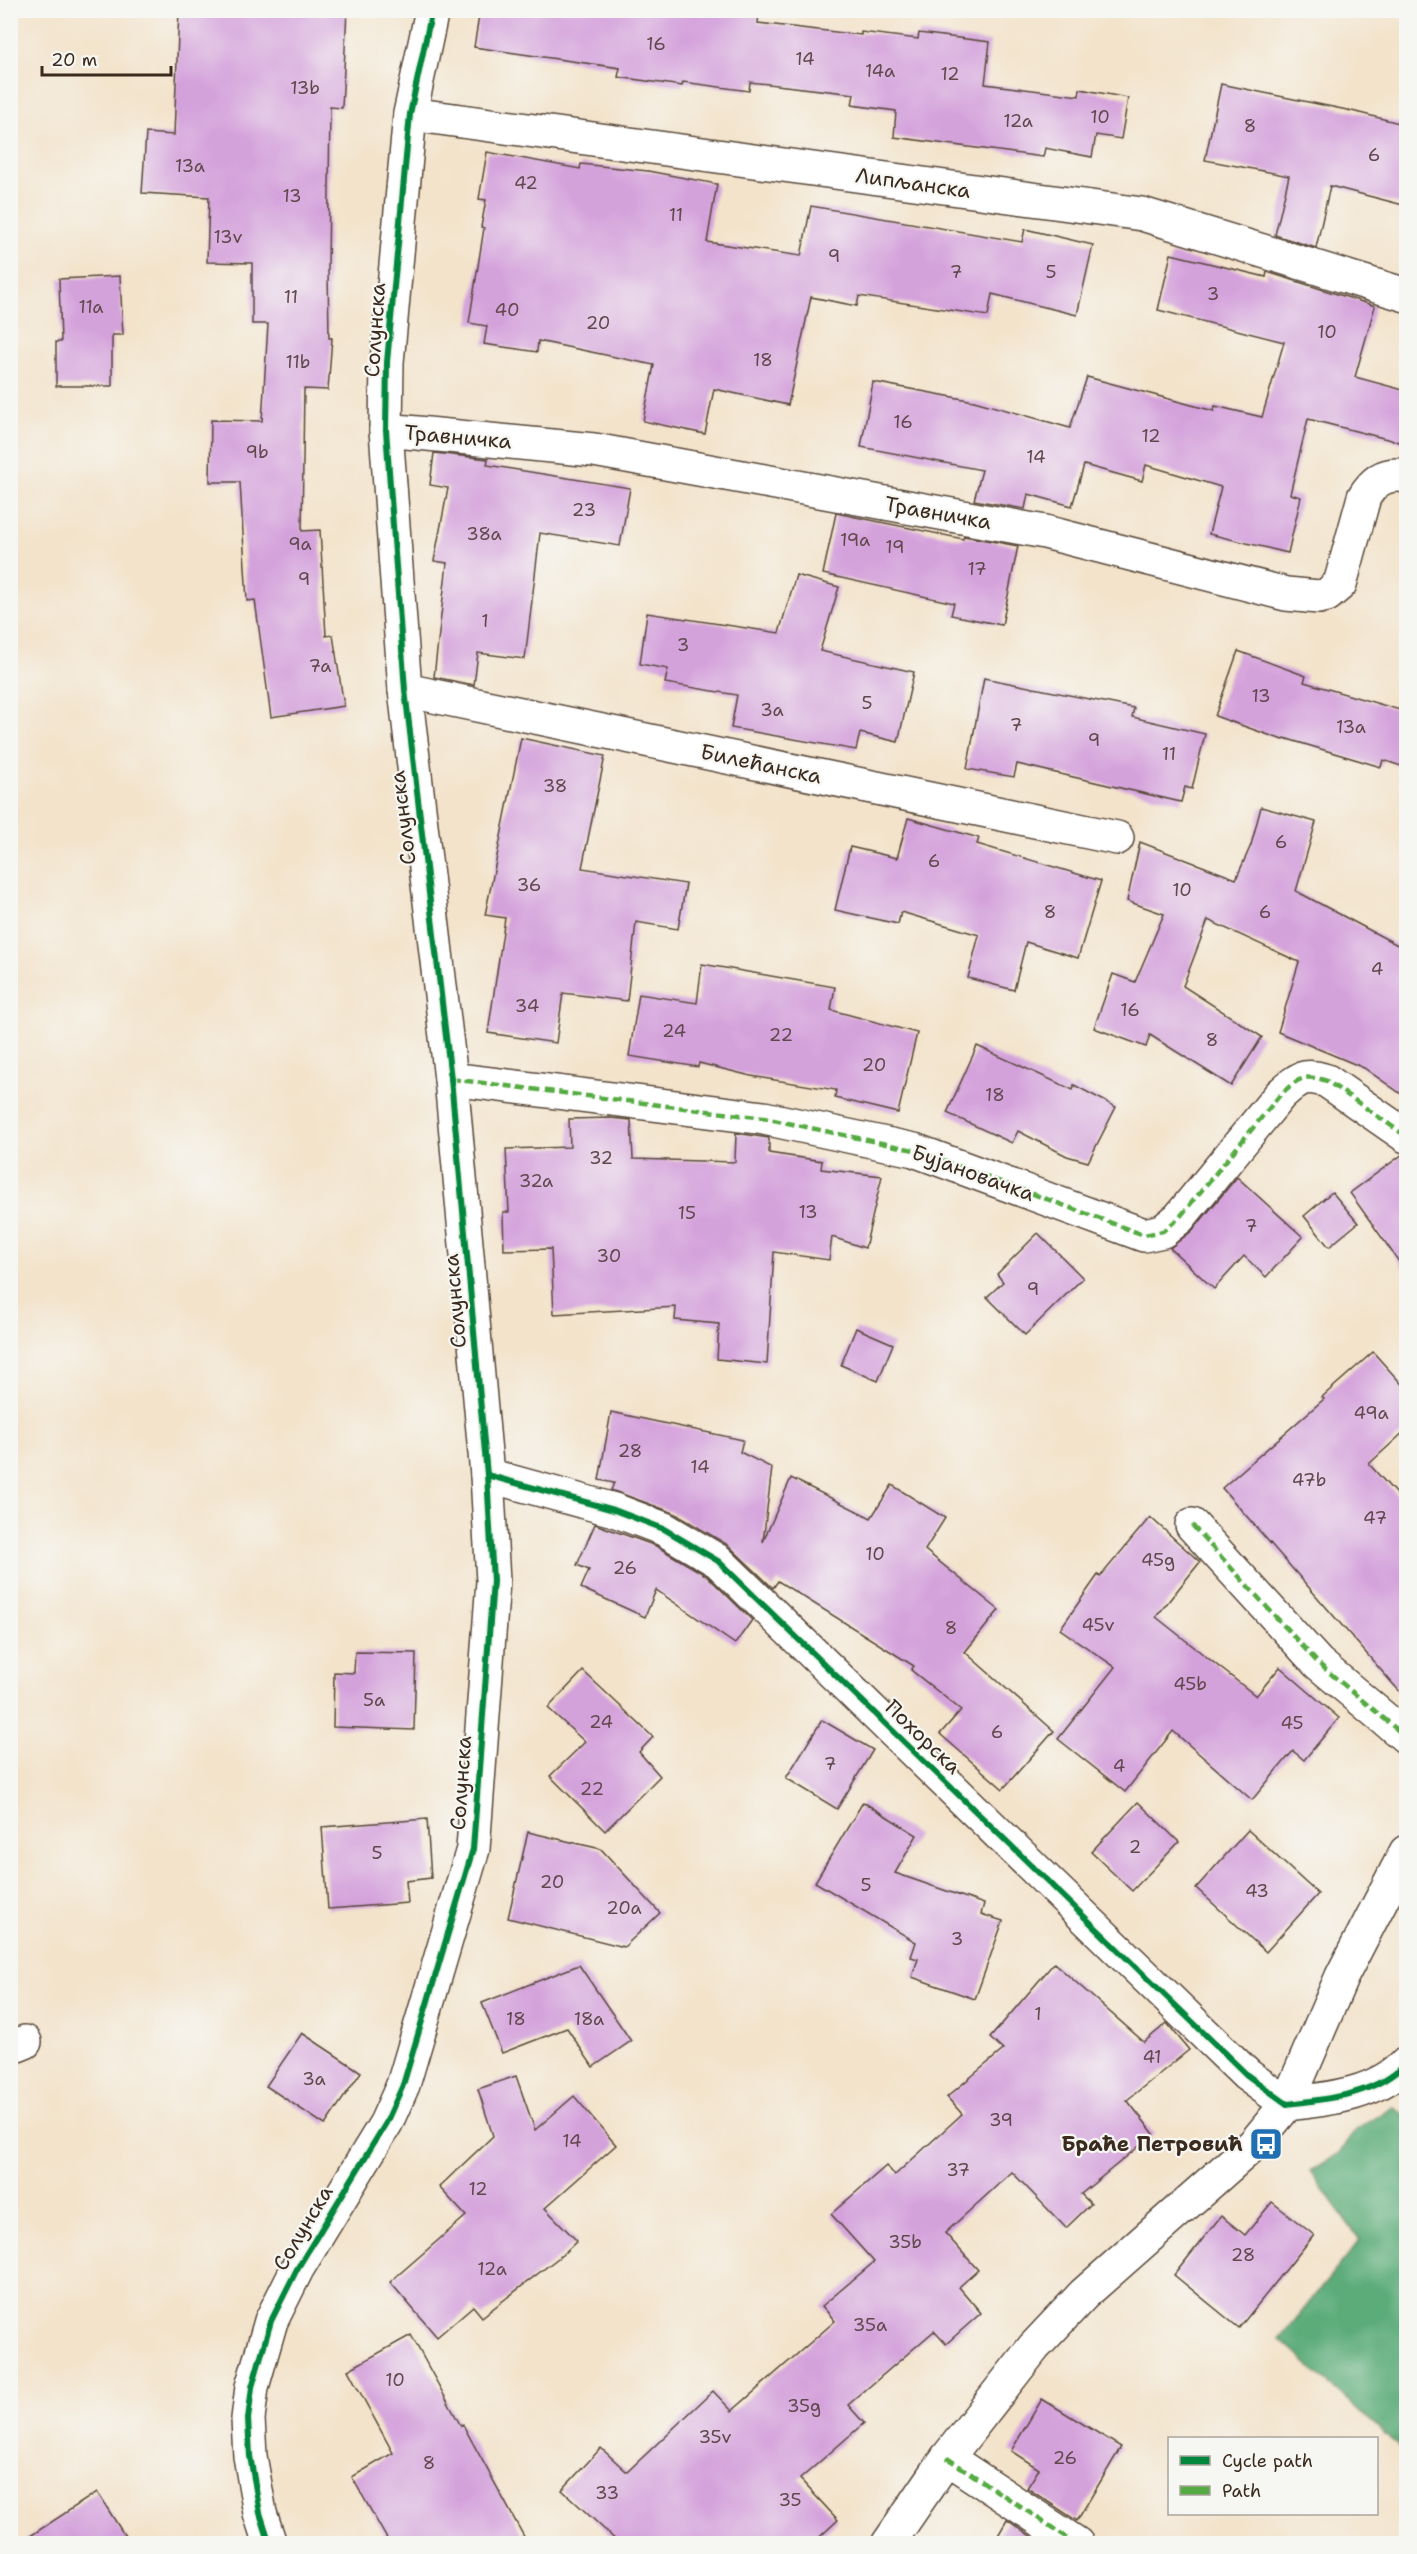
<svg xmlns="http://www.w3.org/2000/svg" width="1417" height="2554" font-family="'Shantell Sans',sans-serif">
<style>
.forest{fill:#5cac79;stroke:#4c6b4c;stroke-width:1.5}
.building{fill:#d4a2db}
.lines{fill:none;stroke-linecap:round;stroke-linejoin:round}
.minor-casing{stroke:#574638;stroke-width:36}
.tertiary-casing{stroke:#574638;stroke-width:36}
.minor{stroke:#fff;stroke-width:33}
.tertiary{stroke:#fff;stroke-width:33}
.quiet{stroke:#55ab43;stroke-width:4.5;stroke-dasharray:9 4.5;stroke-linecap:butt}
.cycleway-casing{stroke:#f6f6f2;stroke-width:10}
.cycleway{stroke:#00873e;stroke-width:6}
.labels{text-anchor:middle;stroke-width:4.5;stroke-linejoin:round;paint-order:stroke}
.number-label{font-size:18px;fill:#61484d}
.street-label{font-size:21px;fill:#3b2a1e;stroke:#f6f6f2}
.poi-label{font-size:21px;font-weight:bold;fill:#3b2a1e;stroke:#f6f6f2;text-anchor:end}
</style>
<rect width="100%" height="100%" fill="#f6f6f2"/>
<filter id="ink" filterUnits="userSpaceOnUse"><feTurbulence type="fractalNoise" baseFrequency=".0167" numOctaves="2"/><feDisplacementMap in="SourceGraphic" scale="12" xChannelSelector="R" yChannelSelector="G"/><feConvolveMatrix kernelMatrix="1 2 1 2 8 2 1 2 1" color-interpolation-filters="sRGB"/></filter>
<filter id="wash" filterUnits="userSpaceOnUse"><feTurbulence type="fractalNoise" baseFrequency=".008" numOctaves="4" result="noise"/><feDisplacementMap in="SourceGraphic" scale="24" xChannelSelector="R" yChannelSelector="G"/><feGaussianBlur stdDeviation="1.35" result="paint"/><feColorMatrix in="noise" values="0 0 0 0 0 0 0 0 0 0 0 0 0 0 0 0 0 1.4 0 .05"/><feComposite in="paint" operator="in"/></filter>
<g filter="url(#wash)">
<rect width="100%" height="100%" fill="#f3e3cb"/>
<polygon class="forest" points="1393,2106 1406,2117 1406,2453 1280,2339 1360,2240 1310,2171 1339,2153 1356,2130"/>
<g id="blocks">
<g class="building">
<polygon points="179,10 347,10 342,108 330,107 328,269 329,338 332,338 328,390 304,389 302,531 320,530 326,636 333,635 344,706 271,717 255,600 247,601 240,482 210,482 211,420 262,421 268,324 252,324 252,263 207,262 209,197 142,193 146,133 174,135"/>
<polygon points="480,10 727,10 759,15 758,23 861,35 861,32 918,39 919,33 990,42 985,84 1079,96 1080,89 1128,98 1121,139 1096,135 1092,157 1045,148 1043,157 894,137 896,111 852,105 854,94 750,82 749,91 683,82 682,86 618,77 620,68 474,47"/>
<polygon points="1221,84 1352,111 1407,125 1407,206 1330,186 1316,248 1275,235 1289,176 1205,160"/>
<polygon points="487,152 580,169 581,164 648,171 717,184 707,242 801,256 811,206 1022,242 1025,229 1093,245 1077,315 992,294 988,316 859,296 857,306 811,297 788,405 714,389 705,434 643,421 654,365 538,341 537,352 484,344 487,326 469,323 484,228 481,227 486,200 479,199"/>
<polygon points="1171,254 1266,277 1267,272 1375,306 1355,377 1407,391 1407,444 1308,419 1290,494 1301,497 1288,553 1209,534 1221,487 1146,465 1142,481 1084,465 1072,506 1028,494 1025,509 974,500 982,470 861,447 873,382 974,401 1070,428 1087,377 1214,411 1215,406 1262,417 1284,342 1158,310"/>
<polygon points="120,276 123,335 112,335 112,386 56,386 56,342 61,342 59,279"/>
<polygon points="434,453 488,459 487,465 630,488 620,546 540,533 525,659 478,653 474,685 434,677 447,563 434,561 448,488 430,485"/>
<polygon points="836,513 963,539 964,536 1018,546 1002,625 951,615 954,603 823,574"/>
<polygon points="796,575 839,587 820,651 914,672 898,742 860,733 856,750 731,728 737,695 665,683 668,669 640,664 647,613 779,633"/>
<polygon points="1238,651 1306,676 1304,682 1407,712 1407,768 1383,760 1381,767 1284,738 1283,740 1215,716"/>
<polygon points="984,678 1134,708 1132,717 1205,734 1192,789 1185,787 1181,802 1017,764 1014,777 967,769"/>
<polygon points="521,738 605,756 582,868 686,884 678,929 636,922 627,1001 563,993 556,1043 488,1033 505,918 485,915"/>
<polygon points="1261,807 1316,822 1296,891 1407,950 1407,1098 1364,1068 1278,1032 1299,962 1208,920 1183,986 1262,1037 1231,1086 1150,1035 1146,1047 1094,1028 1113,974 1135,982 1164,914 1127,901 1140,842 1236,879 1251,845"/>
<polygon points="908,818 979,838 977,844 1101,881 1078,958 1026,942 1014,990 968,978 979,935 901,912 898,924 835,910 850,847 897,858"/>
<polygon points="702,964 835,987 831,1010 917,1033 898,1113 835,1098 836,1090 751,1076 699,1063 698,1067 629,1056 639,994 697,1003"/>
<polygon points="977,1046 1073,1090 1074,1085 1116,1107 1088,1162 1067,1156 1018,1131 1012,1143 947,1113"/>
<polygon points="610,1118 631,1120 633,1159 735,1162 736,1133 769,1138 769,1153 822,1161 821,1169 882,1176 865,1248 832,1237 829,1260 774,1252 767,1364 717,1359 719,1324 675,1320 676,1307 554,1314 551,1249 504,1250 503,1212 509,1212 506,1149 570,1147 569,1119"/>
<polygon points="1403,1154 1407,1154 1407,1273 1350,1193"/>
<polygon points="1237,1177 1303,1237 1266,1277 1244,1256 1214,1289 1170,1248 1193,1230"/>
<polygon points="1332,1192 1358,1223 1329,1247 1304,1216"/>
<polygon points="1038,1233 1083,1278 1025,1335 987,1297 1003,1282 997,1274"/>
<polygon points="856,1328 893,1344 878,1381 841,1365"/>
<polygon points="1373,1352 1407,1390 1407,1429 1369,1464 1407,1506 1407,1700 1222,1488 1324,1399 1322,1397"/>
<polygon points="611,1412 743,1440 740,1452 772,1468 763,1542 791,1478 871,1518 892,1485 945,1518 925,1550 999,1610 965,1652 1054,1731 1003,1789 940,1734 961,1710 911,1670 914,1666 778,1581 773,1588 728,1545 674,1513 611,1490 614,1483 599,1480"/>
<polygon points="1150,1517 1200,1562 1156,1617 1256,1696 1280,1667 1339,1718 1304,1760 1293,1751 1252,1800 1173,1731 1125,1792 1058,1739 1115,1667 1060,1629 1098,1575 1100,1577"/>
<polygon points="595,1524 656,1546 707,1576 752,1620 735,1644 656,1590 645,1617 581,1588 589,1570 577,1565"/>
<polygon points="355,1652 416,1653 414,1730 333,1727 334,1672 354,1673"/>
<polygon points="583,1671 653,1737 639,1752 660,1776 605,1831 550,1776 585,1742 548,1708"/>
<polygon points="822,1720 873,1750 837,1809 786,1778"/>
<polygon points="863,1802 917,1835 895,1873 984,1904 981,1914 1003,1921 975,1999 912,1977 918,1959 911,1957 916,1942 815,1882"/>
<polygon points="1138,1802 1179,1842 1132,1891 1091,1852"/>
<polygon points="427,1819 431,1878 406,1881 408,1903 328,1909 322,1827"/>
<polygon points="1248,1830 1318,1894 1266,1952 1196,1888"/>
<polygon points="528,1832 601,1849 660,1913 624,1947 508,1918"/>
<polygon points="1054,1963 1144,2042 1167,2023 1189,2050 1127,2100 1154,2134 1081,2194 1091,2204 1066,2228 1012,2172 945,2233 978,2270 959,2287 981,2313 946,2344 934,2331 848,2405 864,2423 800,2479 838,2520 812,2544 620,2544 562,2490 601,2448 627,2472 713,2391 732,2411 835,2321 822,2306 874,2262 831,2214 886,2166 895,2175 962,2114 947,2097 1003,2050 990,2038"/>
<polygon points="579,1965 631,2041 593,2067 567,2028 502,2053 482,2003"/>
<polygon points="302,2033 361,2072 325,2125 266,2086"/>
<polygon points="516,2076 535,2130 574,2096 616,2145 545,2208 577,2241 562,2255 482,2317 473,2306 437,2337 390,2282 466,2216 439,2187 493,2136 478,2089"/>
<polygon points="1272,2202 1314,2235 1239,2328 1174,2275 1221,2216 1245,2235"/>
<polygon points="411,2335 461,2426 463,2425 528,2544 390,2544 352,2477 393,2453 348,2370"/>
<polygon points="1042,2399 1121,2447 1077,2521 1027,2488 1039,2469 1011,2451"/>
<polygon points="97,2492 130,2544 18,2544"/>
<polygon points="1007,2520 1042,2544 993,2544"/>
</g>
</g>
</g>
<g filter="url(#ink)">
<use href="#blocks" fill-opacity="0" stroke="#574638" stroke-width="1.5"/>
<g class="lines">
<defs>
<g id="minor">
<polyline points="410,114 1142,214 1406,295"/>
<path d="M386 430 594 450 1045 532 1286 594 1319 597 1327 595 1340 584 1364 497C1374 480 1387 472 1406 476"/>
<polyline points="405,690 1117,838"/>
<path d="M451 1079 764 1118 914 1150 1144 1235 1163 1231 1179 1218 1280 1095C1298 1079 1303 1073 1327 1081L1406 1136"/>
<path d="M487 1475 614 1510 664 1529 718 1561 1247 2075 1287 2104C1328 2099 1376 2095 1406 2063"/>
<polyline points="1192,1525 1318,1663 1406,1737"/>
<polyline points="10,2048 25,2042"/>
<polyline points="947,2458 1077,2544"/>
<polyline points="270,2544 260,2513 250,2456 248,2419 252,2387 271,2321 297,2269 386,2123 403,2085 473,1849 493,1581 487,1475 451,1079 405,690 386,430 387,362 410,114 432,10"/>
</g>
<polyline id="tertiary" points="888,2544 947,2458 1034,2347 1084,2294 1254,2144 1287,2104 1342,1976 1406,1852"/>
</defs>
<use href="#minor" class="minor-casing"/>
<use href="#tertiary" class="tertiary-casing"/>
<use href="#minor" class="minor"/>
<use href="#tertiary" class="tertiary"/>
<g class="quiet">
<path d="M451 1079 764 1118 914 1150 1144 1235 1163 1231 1179 1218 1280 1095C1298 1079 1303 1073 1327 1081L1406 1136"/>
<polyline points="1192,1525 1318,1663 1406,1737"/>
<polyline points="947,2458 1077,2544"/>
</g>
<defs>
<g id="cycleway">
<path d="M487 1475 614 1510 664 1529 718 1561 1247 2075 1287 2104C1328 2099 1376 2095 1406 2063"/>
<polyline points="270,2544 260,2513 250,2456 248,2419 252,2387 271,2321 297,2269 386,2123 403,2085 473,1849 493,1581 487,1475 451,1079 405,690 386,430 387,362 410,114 432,10"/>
</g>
</defs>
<use href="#cycleway" class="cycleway-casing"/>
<use href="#cycleway" class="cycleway"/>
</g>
</g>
<defs>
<symbol id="bus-square" viewBox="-11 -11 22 22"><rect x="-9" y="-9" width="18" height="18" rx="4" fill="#1f6fb2" stroke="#f6f6f2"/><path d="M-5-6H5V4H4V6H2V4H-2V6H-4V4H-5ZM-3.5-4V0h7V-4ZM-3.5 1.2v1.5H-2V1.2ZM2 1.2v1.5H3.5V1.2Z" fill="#fff"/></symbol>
</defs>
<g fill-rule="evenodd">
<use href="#bus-square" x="1247" y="2125" width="38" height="38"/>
</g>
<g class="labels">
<g class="number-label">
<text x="656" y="50">16</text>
<text x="805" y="65">14</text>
<text x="880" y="77">14a</text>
<text x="950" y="80">12</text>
<text x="305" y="94">13b</text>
<text x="1100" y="123">10</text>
<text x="1018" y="127">12a</text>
<text x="1250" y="132">8</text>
<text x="1374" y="161">6</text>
<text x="190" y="172">13a</text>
<text x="526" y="189">42</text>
<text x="292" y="202">13</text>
<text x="676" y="221">11</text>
<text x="228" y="243">13v</text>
<text x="834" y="262">9</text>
<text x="956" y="278">7</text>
<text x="1051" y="278">5</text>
<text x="1213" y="300">3</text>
<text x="291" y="303">11</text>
<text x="91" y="313">11a</text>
<text x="507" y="316">40</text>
<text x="598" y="329">20</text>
<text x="1327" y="338">10</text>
<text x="763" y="366">18</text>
<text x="298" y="368">11b</text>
<text x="903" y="428">16</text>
<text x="1151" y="442">12</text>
<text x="257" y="458">9b</text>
<text x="1036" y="463">14</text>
<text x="584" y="516">23</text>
<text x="484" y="540">38a</text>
<text x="855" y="546">19a</text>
<text x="300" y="550">9a</text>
<text x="895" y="553">19</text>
<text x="977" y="575">17</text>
<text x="304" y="585">9</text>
<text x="485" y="627">1</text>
<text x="683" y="651">3</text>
<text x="320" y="672">7a</text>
<text x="1261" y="702">13</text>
<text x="867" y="709">5</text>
<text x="772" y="716">3a</text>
<text x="1016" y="731">7</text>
<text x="1351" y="733">13a</text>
<text x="1094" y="746">9</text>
<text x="1169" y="760">11</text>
<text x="555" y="792">38</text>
<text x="1281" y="848">6</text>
<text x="934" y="867">6</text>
<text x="529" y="891">36</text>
<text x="1182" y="896">10</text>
<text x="1050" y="918">8</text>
<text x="1265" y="918">6</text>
<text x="1377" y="975">4</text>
<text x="527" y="1012">34</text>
<text x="1130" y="1016">16</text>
<text x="674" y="1037">24</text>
<text x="781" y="1041">22</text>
<text x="1212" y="1046">8</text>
<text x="874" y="1071">20</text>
<text x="995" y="1101">18</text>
<text x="601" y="1164">32</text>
<text x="536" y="1187">32a</text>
<text x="808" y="1218">13</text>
<text x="687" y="1219">15</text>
<text x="1251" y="1232">7</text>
<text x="609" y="1262">30</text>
<text x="1033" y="1295">9</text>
<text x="1371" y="1419">49a</text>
<text x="630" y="1457">28</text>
<text x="700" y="1473">14</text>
<text x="1309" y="1486">47b</text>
<text x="1375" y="1524">47</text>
<text x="875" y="1560">10</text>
<text x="1158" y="1566">45g</text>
<text x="625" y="1574">26</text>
<text x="1098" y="1631">45v</text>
<text x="951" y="1634">8</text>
<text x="1190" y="1690">45b</text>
<text x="374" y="1706">5a</text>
<text x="601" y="1728">24</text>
<text x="1292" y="1729">45</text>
<text x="997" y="1738">6</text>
<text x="830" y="1770">7</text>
<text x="1119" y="1772">4</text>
<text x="592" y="1795">22</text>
<text x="1135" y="1853">2</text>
<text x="377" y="1859">5</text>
<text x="552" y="1888">20</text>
<text x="866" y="1891">5</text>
<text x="1257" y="1897">43</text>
<text x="624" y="1914">20a</text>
<text x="957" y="1945">3</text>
<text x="1038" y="2020">1</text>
<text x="516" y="2025">18</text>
<text x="589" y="2025">18a</text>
<text x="1152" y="2063">41</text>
<text x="314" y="2085">3a</text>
<text x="1001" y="2126">39</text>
<text x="572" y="2147">14</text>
<text x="958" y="2176">37</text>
<text x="478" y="2195">12</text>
<text x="905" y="2248">35b</text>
<text x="1243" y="2261">28</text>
<text x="492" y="2275">12a</text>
<text x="870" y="2331">35a</text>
<text x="395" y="2386">10</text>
<text x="804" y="2412">35g</text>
<text x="715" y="2443">35v</text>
<text x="1065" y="2464">26</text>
<text x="429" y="2469">8</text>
<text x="607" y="2499">33</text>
<text x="790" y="2506">35</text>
</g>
<g class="street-label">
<text transform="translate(913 183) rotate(8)" y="7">Липљанска</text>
<text transform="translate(375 330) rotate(-86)" y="7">Солунска</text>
<text transform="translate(458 437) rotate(5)" y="7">Травничка</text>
<text transform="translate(938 513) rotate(10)" y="7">Травничка</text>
<text transform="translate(761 764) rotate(12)" y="7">Билећанска</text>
<text transform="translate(403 818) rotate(-97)" y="7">Солунска</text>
<text transform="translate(973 1173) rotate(20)" y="7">Бујановачка</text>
<text transform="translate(455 1301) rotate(-95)" y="7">Солунска</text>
<text transform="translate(923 1737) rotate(44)" y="7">Похорска</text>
<text transform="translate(461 1783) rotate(-86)" y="7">Солунска</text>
<text transform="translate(303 2228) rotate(-59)" y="7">Солунска</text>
</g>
<g class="poi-label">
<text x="1243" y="2151">Браће Петровић</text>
</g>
</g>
<rect width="1417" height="2554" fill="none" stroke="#f6f6f2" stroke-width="36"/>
<rect x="1168" y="2437" width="210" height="78" fill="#f6f6f2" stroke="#aba49d" stroke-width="1.5"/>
<rect x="1180" y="2456" width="30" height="9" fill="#00873e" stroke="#aba49d" stroke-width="1.5"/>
<text x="1222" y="2467" font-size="18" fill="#3b2a1e">Cycle path</text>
<rect x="1180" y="2486" width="30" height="9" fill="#55ab43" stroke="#aba49d" stroke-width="1.5"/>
<text x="1222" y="2497" font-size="18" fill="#3b2a1e">Path</text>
<path d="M42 66v9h129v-9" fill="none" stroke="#3b2a1e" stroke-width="3"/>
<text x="51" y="66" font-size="18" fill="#3b2a1e" stroke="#f6f6f2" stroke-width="4.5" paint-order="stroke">20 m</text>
</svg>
